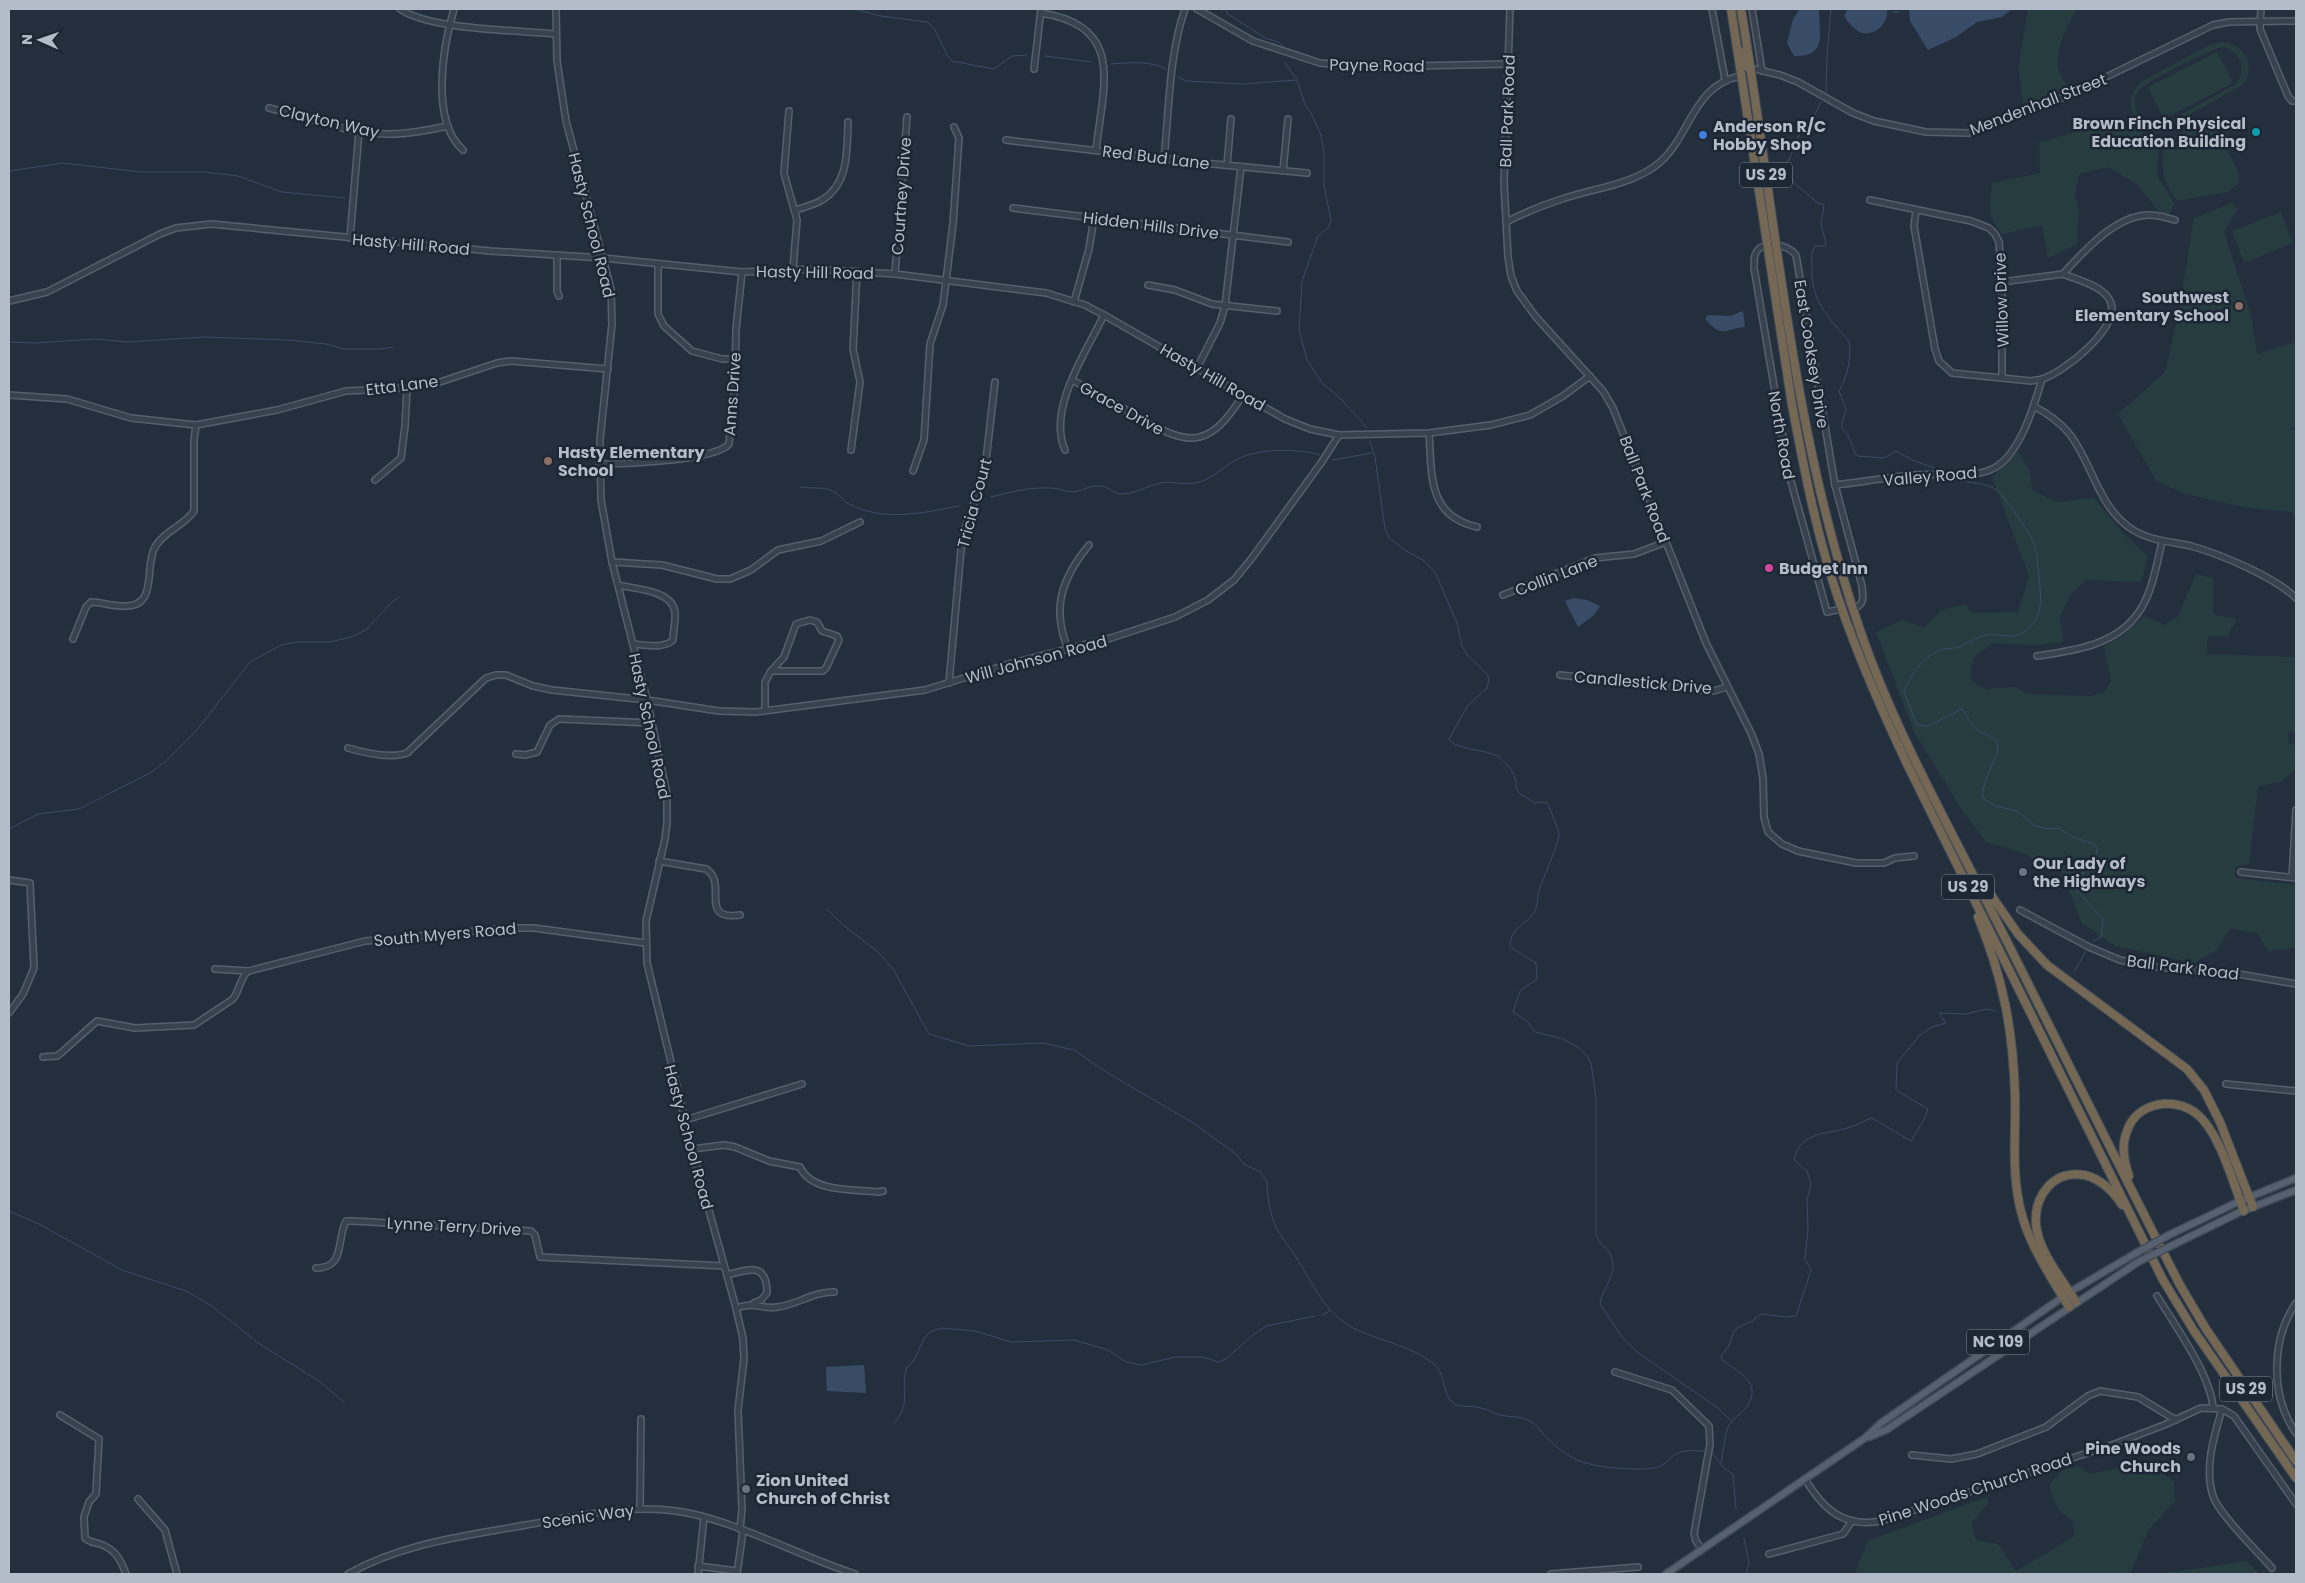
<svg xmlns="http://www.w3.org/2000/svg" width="2305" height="1583" font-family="Poppins,sans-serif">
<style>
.green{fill:#263c3f;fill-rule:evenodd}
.water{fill:#394c67}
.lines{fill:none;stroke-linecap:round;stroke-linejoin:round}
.stream{stroke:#394c67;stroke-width:1}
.minor-casing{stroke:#565f6c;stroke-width:8}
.major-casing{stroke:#414a57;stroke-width:9}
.highway-casing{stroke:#434c59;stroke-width:10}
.minor{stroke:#38414e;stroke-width:5}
.major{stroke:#56606e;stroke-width:6}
.highway{stroke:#746855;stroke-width:8}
.major-bridge-casing{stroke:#414a57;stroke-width:9;stroke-linecap:butt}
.major-bridge{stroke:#56606e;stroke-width:6}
.culture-dot{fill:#0f9aa8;stroke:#1d2633;stroke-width:2}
.shop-dot{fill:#3f7fe0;stroke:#1d2633;stroke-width:2}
.education-dot{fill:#8d6e63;stroke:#1d2633;stroke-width:2}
.hotel-dot{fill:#d1479c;stroke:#1d2633;stroke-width:2}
.worship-dot{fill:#6b7280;stroke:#1d2633;stroke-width:2}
.labels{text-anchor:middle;stroke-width:5;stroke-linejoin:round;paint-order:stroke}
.shield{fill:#1d2633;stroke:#878f9c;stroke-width:1}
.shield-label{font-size:15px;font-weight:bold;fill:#b4bcc9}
.street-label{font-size:16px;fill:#b4bcc9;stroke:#1d2633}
.poi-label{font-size:16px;font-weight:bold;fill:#b4bcc9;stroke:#1d2633;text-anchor:start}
</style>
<rect width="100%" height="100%" fill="#242f3e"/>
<g class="green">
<path d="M2028 9H2077C2068 26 2053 51 2059 71 2060 77 2066 83 2069 88L2024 106 2018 69Z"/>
<path d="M2222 42C2245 45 2256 63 2244 84L2155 134 2153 130C2128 124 2124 98 2141 82L2211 44ZM2224 47C2241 53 2247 68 2236 84L2162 125C2153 125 2145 123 2139 115 2134 107 2133 97 2139 90 2147 81 2213 48 2224 47Z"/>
<polygon points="2217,52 2233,83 2164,119 2148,87"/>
<path d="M2130 118 2148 139 2159 145 2157 174 2174 204 2170 214 2158 211 2138 185 2109 167 2079 174 2075 195 2079 212 2077 244 2048 258 2042 225 2002 234C1986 215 1990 207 1992 183L2040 173 2039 142Z"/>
<path d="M2216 124 2239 174 2238 184 2228 192 2177 201C2162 179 2161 172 2164 144L2181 132Z"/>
<polygon points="2232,203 2238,209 2224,232 2252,318 2257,354 2296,342 2296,427 2285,431 2296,429 2296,518 2292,512 2243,507 2186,494 2156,481 2118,414 2165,372 2178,316 2194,218"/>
<polygon points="2281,212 2293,243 2244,263 2232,231"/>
<polygon points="2018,452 2030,471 2032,490 2056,502 2094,498 2122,532 2148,557 2141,582 2086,580 2071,594 2060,617 2063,642 2034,645 1993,643 1973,658 1970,676 1974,683 1987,689 2015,687 2028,694 2090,696 2103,693 2111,681 2104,647 2124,634 2144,616 2165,625 2178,616 2196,574 2213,578 2214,615 2237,619 2228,636 2208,636 2207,654 2296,657 2296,731 2288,732 2289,744 2296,745 2296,769 2282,781 2258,787 2249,864 2235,867 2235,878 2296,885 2296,948 2268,951 2257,933 2230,929 2217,950 2195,963 2115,946 2082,923 2059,866 2040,869 2027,854 1986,842 1964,813 1915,734 1876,632 1903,620 1924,628 1942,610 1965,604 1972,613 2018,612 2029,576 1992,477"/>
<polygon points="2159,1460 2164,1474 2174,1482 2175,1501 2149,1529 2130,1574 1855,1574 1867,1541 1987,1497 1988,1503 1971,1524 1976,1540 1998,1544 2016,1571 2075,1536 2072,1520 2058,1510 2049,1486 2062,1470 2079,1466 2089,1474"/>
<polygon points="2247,1561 2259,1574 2159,1574"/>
</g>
<g class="water">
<path d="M1800 9H1819C1819 34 1828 57 1794 56L1787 43 1793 19Z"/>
<path d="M1848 9H1887C1889 22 1876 36 1862 33 1855 31 1848 22 1844 16Z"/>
<polygon points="1909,9 2012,9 2002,17 1977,22 1956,37 1928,50 1910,21"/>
<path d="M1743 311 1745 327C1724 329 1723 339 1705 319L1708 315 1730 316Z"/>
<polygon points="1574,598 1587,600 1600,606 1593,616 1578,627 1565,601"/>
<polygon points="864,1365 866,1393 827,1391 826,1367"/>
</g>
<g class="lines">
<g class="stream">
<polyline points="854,9 881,16 927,22 934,28 947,55 952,61 994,69 1012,56 1027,55"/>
<polyline points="1225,9 1228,14 1265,38 1278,42 1283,46"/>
<polyline points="1893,12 1899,12"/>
<polyline points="1045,56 1092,62"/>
<polyline points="1285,63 1297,80 1305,105 1311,113 1321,135 1324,152 1324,185 1331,220 1329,227 1318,236 1302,281 1299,330 1307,360 1322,383 1342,400 1367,428"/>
<path d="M1111 64C1129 63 1149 60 1166 69"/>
<polyline points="1178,77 1186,81 1243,84 1296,80"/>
<polyline points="1826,92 1827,55 1831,9"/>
<path d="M1821 102 1813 119 1800 133 1788 162 1787 168 1794 183 1818 203 1824 205 1821 223 1826 244 1825 246H1815C1811 252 1812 259 1812 266 1810 300 1828 317 1849 341 1852 356 1847 378 1839 391L1846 409C1838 436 1842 421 1851 442 1853 446 1853 450 1855 454L1858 456 1884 458 1896 451 1912 460 1945 472"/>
<polyline points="9,171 63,163 141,172 204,172 238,176 282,192 345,198"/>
<polyline points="9,342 35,343 95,339 128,342 205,337 288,340 326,344 344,349 381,349 393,347"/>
<path d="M1370 441 1375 457 1385 529 1389 538 1406 551 1423 560 1435 572 1457 623 1462 646 1469 657 1487 674 1489 679 1487 688 1468 705 1449 739C1455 750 1486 749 1499 757 1505 762 1513 770 1515 778 1517 784 1515 788 1519 793L1535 803 1544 802 1548 804C1550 810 1558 829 1559 833 1560 841 1542 881 1539 891 1537 898 1538 908 1533 914 1524 927 1510 927 1510 947L1536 963 1537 979 1520 991 1513 1012 1528 1022 1535 1032 1563 1039 1578 1047 1587 1056 1591 1063 1596 1098V1233C1598 1243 1607 1247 1611 1256 1619 1273 1602 1288 1600 1304L1622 1337 1637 1352 1718 1408 1732 1422"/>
<polyline points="1333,460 1372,453"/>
<path d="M1953 478C1969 485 1986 480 1999 492 2004 496 2029 533 2032 539 2037 548 2037 559 2038 569 2040 590 2046 614 2027 630 2014 641 2002 633 1987 635 1976 637 1969 643 1959 647 1954 649 1949 648 1944 649 1927 653 1908 676 1904 692L1917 725 1928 726 1962 709C1968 716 1970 726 1979 731 1985 734 1995 737 1998 745 2000 753 1981 781 1983 798L1995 806 2017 811 2035 826 2050 829 2058 828 2073 837 2094 844 2097 848V853L2076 883 2075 888 2103 919 2101 937 2092 942"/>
<path d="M800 487C811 489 825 486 834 492 840 495 843 501 849 504 883 522 923 513 959 506"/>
<path d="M991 497C1011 492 1029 487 1051 488 1058 488 1066 492 1073 492 1082 491 1090 485 1099 486 1109 486 1114 495 1124 494 1136 493 1148 486 1160 483 1172 481 1183 485 1195 483 1212 480 1220 469 1234 461 1255 448 1297 448 1320 455"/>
<polyline points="9,829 38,814 79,809 150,773 166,761 196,731 250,662 281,645 297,642 330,642 351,637 366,630 392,602 399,597"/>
<path d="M827 909 842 924 878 952 893 969 929 1034 969 1046 1043 1043 1074 1050 1108 1073 1195 1124 1236 1154 1245 1165 1259 1171 1267 1181C1267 1195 1269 1209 1274 1222 1279 1236 1289 1245 1296 1257 1313 1284 1325 1314 1355 1329 1380 1341 1412 1346 1434 1364 1448 1376 1441 1399 1457 1405 1463 1407 1469 1406 1476 1407 1484 1408 1490 1411 1497 1414 1508 1418 1519 1415 1530 1421 1536 1424 1539 1429 1543 1434 1557 1448 1570 1460 1590 1464 1603 1468 1649 1472 1661 1466 1666 1463 1670 1457 1676 1454 1684 1449 1696 1451 1705 1451"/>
<polyline points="2074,972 2086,951"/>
<polyline points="9,1211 39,1224 122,1270 186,1291 212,1306 258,1343 319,1381 345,1403"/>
<polyline points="1322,1315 1330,1311"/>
<path d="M894 1423C913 1403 899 1387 907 1367L913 1362 924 1339 930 1332 941 1328 975 1331 1011 1342 1074 1340 1108 1350 1126 1362 1142 1365 1175 1357H1202L1219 1362 1227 1358 1253 1335 1266 1326 1315 1316"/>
<polyline points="1711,1452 1725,1469 1733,1474 1736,1509"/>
<path d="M1721 1463C1723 1454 1725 1432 1729 1425 1733 1418 1741 1414 1746 1408 1764 1383 1738 1372 1722 1360L1721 1356 1729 1346 1733 1333 1737 1328 1752 1321 1761 1314 1785 1317 1796 1316 1811 1270 1805 1259 1808 1229 1807 1200 1811 1184 1807 1171 1794 1160C1800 1130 1829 1135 1850 1127 1858 1125 1864 1120 1872 1118L1911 1141 1925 1118 1928 1109 1896 1090 1897 1063 1920 1035 1932 1027 1946 1023 1939 1013 1966 1014 1987 1009 1995 1011"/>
<polyline points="1744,1538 1749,1563 1746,1574"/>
</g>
<defs>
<g id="minor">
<path d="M400 9C430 30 517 30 556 34"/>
<path d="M454 9C443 46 430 121 463 150"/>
<polyline points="556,9 557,61 566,121 611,289 612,324 600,440 601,500 612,562 647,700 667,794 667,823 665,839 646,921 647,963 692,1149 736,1308 743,1339 744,1359 738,1410 742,1509 740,1529"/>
<polyline points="1197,9 1253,41 1320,63 1365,67 1509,64"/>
<polyline points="1510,9 1504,183 1508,257 1511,276 1517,291 1536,317 1603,391 1613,408 1706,643 1752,735 1759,754 1763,778 1764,817 1768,832 1782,844 1798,851 1856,863 1884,863 1895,858 1914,856"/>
<polyline points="1712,9 1725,79"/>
<polyline points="1752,9 1762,71"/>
<polyline points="2261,9 2260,29 2288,96 2292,101 2296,101"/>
<path d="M1041 13C1126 26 1103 86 1096 150"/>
<polyline points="1751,68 1780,75 1798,82 1853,113 1874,121 1926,132 1969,133 2067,96 2213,25 2229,22 2296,21"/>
<polyline points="1034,69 1041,9"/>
<path d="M269 108C306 117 352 135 390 134 410 134 429 130 448 126"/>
<polyline points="789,111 784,173 797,220 793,269"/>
<polyline points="1006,140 1193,162 1307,173"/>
<path d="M1164 159C1169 111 1169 54 1185 9"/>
<polyline points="1227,165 1231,119"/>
<polyline points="1283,171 1288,119"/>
<polyline points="1870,200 1971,221 1989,228 1995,234 1999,242 2002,282 2002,378"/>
<polyline points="1013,208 1288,242"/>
<path d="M796 210C804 207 814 205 822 200 849 184 847 150 848 122"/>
<path d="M1916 211 1914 226 1935 349 1939 361 1952 373 2031 381C2034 380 2039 380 2042 379 2064 372 2119 329 2111 303 2105 286 2078 280 2063 274"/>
<path d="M1506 222C1524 213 1543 205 1562 199 1594 188 1633 185 1659 163 1691 136 1692 86 1740 76"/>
<polyline points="350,238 359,131"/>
<polyline points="557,255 557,291 559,296"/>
<polyline points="658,264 658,314 664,326 692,351 722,359 736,359"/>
<polyline points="895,274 907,117"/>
<path d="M2063 274C2082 253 2111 221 2140 216 2152 213 2164 217 2175 220"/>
<polyline points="2002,282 2063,274"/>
<polyline points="1148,285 1175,290 1212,304 1277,311"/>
<polyline points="9,301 47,292 160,234 176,228 211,224 490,251 603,258 742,272 812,269 895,274 1046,293 1085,305 1104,315 1285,419 1310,429 1339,435 1429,433 1491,425 1530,415 1563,396 1590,376"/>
<polyline points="1074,302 1089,249 1094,218"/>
<polyline points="1197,368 1220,323 1225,306 1241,167"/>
<path d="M1072 380C1093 391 1113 402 1133 414 1186 445 1207 453 1243 395"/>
<polyline points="9,395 67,399 131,418 196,425 277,410 346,391 407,388 437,383 497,363 511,361 608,369"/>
<path d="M2035 407C2047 413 2059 422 2068 432 2092 461 2097 505 2130 528 2149 541 2169 541 2191 546 2220 554 2275 577 2296 598"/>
<path d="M1429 433C1432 474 1427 516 1477 527"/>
<polyline points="851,450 860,382 853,349 857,271"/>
<path d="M1065 450C1047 409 1086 352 1104 315"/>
<path d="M599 464C623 464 714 461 729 444L735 386 736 329 742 272"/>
<polyline points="913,471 924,440 930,344 943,305 953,224 959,138 954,127"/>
<polyline points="375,480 401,458 405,426 407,388"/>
<path d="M1835 485C1862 482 1888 477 1915 475 1939 473 1967 479 1990 470 2019 459 2034 406 2042 379"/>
<polyline points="612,562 662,565 717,579 730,579 751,570 778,550 821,541 860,522"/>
<path d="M618 585C635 589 672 590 675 612 676 621 673 631 673 640 664 649 645 645 633 644"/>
<polyline points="1503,595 1595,558 1634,554 1666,542"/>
<path d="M1842 609 1827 612 1789 474 1754 268C1754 264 1754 259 1755 255 1761 238 1787 244 1796 255L1835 485 1862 586C1863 598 1865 603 1854 609"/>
<path d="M73 639 86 607 91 602C102 602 114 607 126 606 158 606 144 567 155 547 164 531 184 526 194 511V440L196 425"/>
<path d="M1068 649C1051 608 1062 578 1089 545"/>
<path d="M2037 656C2071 651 2112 646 2135 617 2152 597 2156 566 2162 542"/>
<polyline points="1560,675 1699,690 1713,691 1727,687"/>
<polyline points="949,683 961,550 965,528 980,486 986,460 995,382"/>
<polyline points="765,710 765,682 771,671 784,657 796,624 810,620 817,622 822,631 837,636 839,640 826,668 823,671 771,671"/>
<path d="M348 748C365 753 390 759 407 753L486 678 496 675H506L533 686 552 690 647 700 719 711 756 712 925 690 1009 664 1111 638 1175 617 1208 600 1234 580 1252 558 1321 463 1339 435"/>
<polyline points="516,754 525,755 537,752 550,725 559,719 652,723"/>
<path d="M659 861 706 869C729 883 697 921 740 915"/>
<polyline points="2241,872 2296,878"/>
<polyline points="2292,877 2296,810"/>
<polyline points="9,880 30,883 34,968 23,994 9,1013"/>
<polyline points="2020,910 2089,947 2120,960 2155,967 2233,973 2296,984"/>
<polyline points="215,969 249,971 365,941 510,928 534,928 645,943"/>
<path d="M43 1057 57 1056 61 1053 97 1021 135 1028 194 1025 233 999C240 990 240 978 248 971"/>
<polyline points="2226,1084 2296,1091"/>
<polyline points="685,1120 802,1084"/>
<path d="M692 1149 724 1145 735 1147 769 1161 800 1167C812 1193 854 1189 879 1192L883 1191"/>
<path d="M316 1268C346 1268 336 1240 346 1221H353L531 1231 535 1235 540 1257 724 1266"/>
<path d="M727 1275C749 1269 767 1262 767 1293L761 1300 754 1303"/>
<path d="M2157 1296C2175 1325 2210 1374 2213 1407"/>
<path d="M2296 1303C2271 1340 2270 1396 2296 1433"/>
<path d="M736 1308C757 1301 761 1310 778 1307 799 1304 812 1292 834 1292"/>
<polyline points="1615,1372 1672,1390 1709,1426 1710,1444 1694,1534 1696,1541 1702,1550"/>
<path d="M2222 1409C2214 1436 2204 1468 2213 1496 2219 1514 2258 1552 2272 1568"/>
<path d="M60 1415 99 1439 96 1494 89 1502 84 1517 85 1538C90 1543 94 1542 100 1544 115 1549 121 1560 126 1574"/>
<polyline points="1912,1455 1951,1459 1977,1454 2046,1427 2088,1396 2100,1391 2138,1397 2176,1420"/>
<path d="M1805 1479C1823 1509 1843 1528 1881 1521L2112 1445 2164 1425 2201 1408 2222 1409 2234 1416 2296 1504"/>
<polyline points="138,1499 165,1530 177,1574"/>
<polyline points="640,1509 641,1419"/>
<polyline points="1769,1554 1843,1534 1852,1521"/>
<polyline points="698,1566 737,1571"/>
<path d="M348 1574C403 1543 465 1536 526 1525 579 1516 633 1502 688 1513 745 1525 799 1556 855 1574"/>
<polyline points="698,1574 704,1517"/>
<polyline points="737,1574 743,1531"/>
<polyline points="1551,1574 1638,1567"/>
</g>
<g id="major">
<polyline points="2169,1235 2240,1201 2296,1178"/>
<polyline points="2175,1244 2240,1212 2296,1190"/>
<polyline points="1869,1437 1886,1430 2138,1262"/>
<polyline points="1666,1574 1865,1438 1881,1423 2070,1292 2136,1253"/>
</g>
<g id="highway">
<path d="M1731 9 1792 405C1803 463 1814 522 1832 579 1852 644 1879 705 1908 766L2163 1280 2194 1331 2296 1478"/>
<path d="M1741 9C1776 217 1791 432 1861 633 1894 728 1944 817 1989 906 2053 1032 2115 1159 2180 1285L2206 1329 2296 1461"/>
<polyline points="1740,51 1745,66 1751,68"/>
<polyline points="1982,882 2018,934 2047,965 2187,1069 2204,1090 2220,1122 2253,1207"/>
<path d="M1978 917C2003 978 2013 1029 2015 1095 2016 1128 2012 1164 2018 1197 2024 1238 2048 1272 2069 1307"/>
<path d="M2129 1176C2124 1162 2121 1146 2127 1131 2137 1102 2174 1096 2197 1114 2220 1133 2233 1183 2244 1211"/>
<path d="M2076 1302C2062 1279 2038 1251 2036 1224 2034 1196 2053 1170 2084 1175 2100 1178 2114 1192 2122 1205"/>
</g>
</defs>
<use href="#minor" class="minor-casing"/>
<use href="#major" class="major-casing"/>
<use href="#highway" class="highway-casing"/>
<use href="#minor" class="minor"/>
<use href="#major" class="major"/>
<use href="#highway" class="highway"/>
<defs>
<g id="major-bridge">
<polyline points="2136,1253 2169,1235"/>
<polyline points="2138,1262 2175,1244"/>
</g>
</defs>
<use href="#major-bridge" class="major-bridge-casing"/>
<use href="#major-bridge" class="major-bridge"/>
</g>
<circle class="culture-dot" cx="2256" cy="132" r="5"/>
<circle class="shop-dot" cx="1703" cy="135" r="5"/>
<g class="education-dot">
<circle cx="2239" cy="306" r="5"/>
<circle cx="548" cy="461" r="5"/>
</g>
<circle class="hotel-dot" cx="1769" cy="568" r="5"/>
<g class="worship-dot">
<circle cx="2023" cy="872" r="5"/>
<circle cx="2191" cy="1457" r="5"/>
<circle cx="746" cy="1489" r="5"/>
</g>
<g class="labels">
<g class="shield">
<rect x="1740" y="162.5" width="52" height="25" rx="4"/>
<rect x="1942" y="874.5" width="52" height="25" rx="4"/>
<rect x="1967" y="1329.5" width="62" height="25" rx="4"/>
<rect x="2220" y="1376.5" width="52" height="25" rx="4"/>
</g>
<g class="shield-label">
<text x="1766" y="180">US 29</text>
<text x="1968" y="892">US 29</text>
<text x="1998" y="1347">NC 109</text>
<text x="2246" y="1394">US 29</text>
</g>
<g class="street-label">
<text transform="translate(1377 65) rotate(1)" y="6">Payne Road</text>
<text transform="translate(2038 104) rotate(-21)" y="6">Mendenhall Street</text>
<text transform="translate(1507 111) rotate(-88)" y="6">Ball Park Road</text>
<text transform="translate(329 121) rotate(13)" y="6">Clayton Way</text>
<text transform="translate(1156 157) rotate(7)" y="6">Red Bud Lane</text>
<text transform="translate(901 196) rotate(-86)" y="6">Courtney Drive</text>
<text transform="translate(592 225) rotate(76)" y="6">Hasty School Road</text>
<text transform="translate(1151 225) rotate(7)" y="6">Hidden Hills Drive</text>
<text transform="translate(411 244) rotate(5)" y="6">Hasty Hill Road</text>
<text transform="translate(815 272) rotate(1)" y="6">Hasty Hill Road</text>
<text transform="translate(2001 300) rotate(-92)" y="6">Willow Drive</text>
<text transform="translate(1812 354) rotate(81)" y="6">East Cooksey Drive</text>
<text transform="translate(1213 377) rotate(30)" y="6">Hasty Hill Road</text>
<text transform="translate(402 385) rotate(-7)" y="6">Etta Lane</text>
<text transform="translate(732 394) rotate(-86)" y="6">Anns Drive</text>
<text transform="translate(1122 408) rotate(29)" y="6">Grace Drive</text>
<text transform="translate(1782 435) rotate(80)" y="6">North Road</text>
<text transform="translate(1930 476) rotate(-5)" y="6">Valley Road</text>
<text transform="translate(1645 489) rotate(69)" y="6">Ball Park Road</text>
<text transform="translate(974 503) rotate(-75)" y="6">Tricia Court</text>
<text transform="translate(1556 575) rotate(-21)" y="6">Collin Lane</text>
<text transform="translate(1036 659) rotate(-15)" y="6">Will Johnson Road</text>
<text transform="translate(1643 682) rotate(5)" y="6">Candlestick Drive</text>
<text transform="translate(650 726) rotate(78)" y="6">Hasty School Road</text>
<text transform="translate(445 934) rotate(-5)" y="6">South Myers Road</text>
<text transform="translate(2183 967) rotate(7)" y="6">Ball Park Road</text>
<text transform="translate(689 1137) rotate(75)" y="6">Hasty School Road</text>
<text transform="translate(454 1226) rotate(3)" y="6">Lynne Terry Drive</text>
<text transform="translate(1975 1489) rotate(-18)" y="6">Pine Woods Church Road</text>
<text transform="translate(588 1516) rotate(-8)" y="6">Scenic Way</text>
</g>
<g class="poi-label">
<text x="2246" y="129" text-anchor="end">Brown Finch Physical<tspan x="2246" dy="18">Education Building</tspan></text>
<text x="1713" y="132">Anderson R/C<tspan x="1713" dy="18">Hobby Shop</tspan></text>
<text x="2229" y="303" text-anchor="end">Southwest<tspan x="2229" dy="18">Elementary School</tspan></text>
<text x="558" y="458">Hasty Elementary<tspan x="558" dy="18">School</tspan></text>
<text x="1779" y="574">Budget Inn</text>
<text x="2033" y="869">Our Lady of<tspan x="2033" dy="18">the Highways</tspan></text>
<text x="2181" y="1454" text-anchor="end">Pine Woods<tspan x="2181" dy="18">Church</tspan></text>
<text x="756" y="1486">Zion United<tspan x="756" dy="18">Church of Christ</tspan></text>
</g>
</g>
<rect width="2305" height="1583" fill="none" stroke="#b4bcc9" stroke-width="20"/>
<g transform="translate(40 40) rotate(272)" stroke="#1d2633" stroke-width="4" paint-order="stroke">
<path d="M0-4L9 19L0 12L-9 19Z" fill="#b4bcc9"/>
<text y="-8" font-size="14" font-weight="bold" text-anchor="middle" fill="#b4bcc9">N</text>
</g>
</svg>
